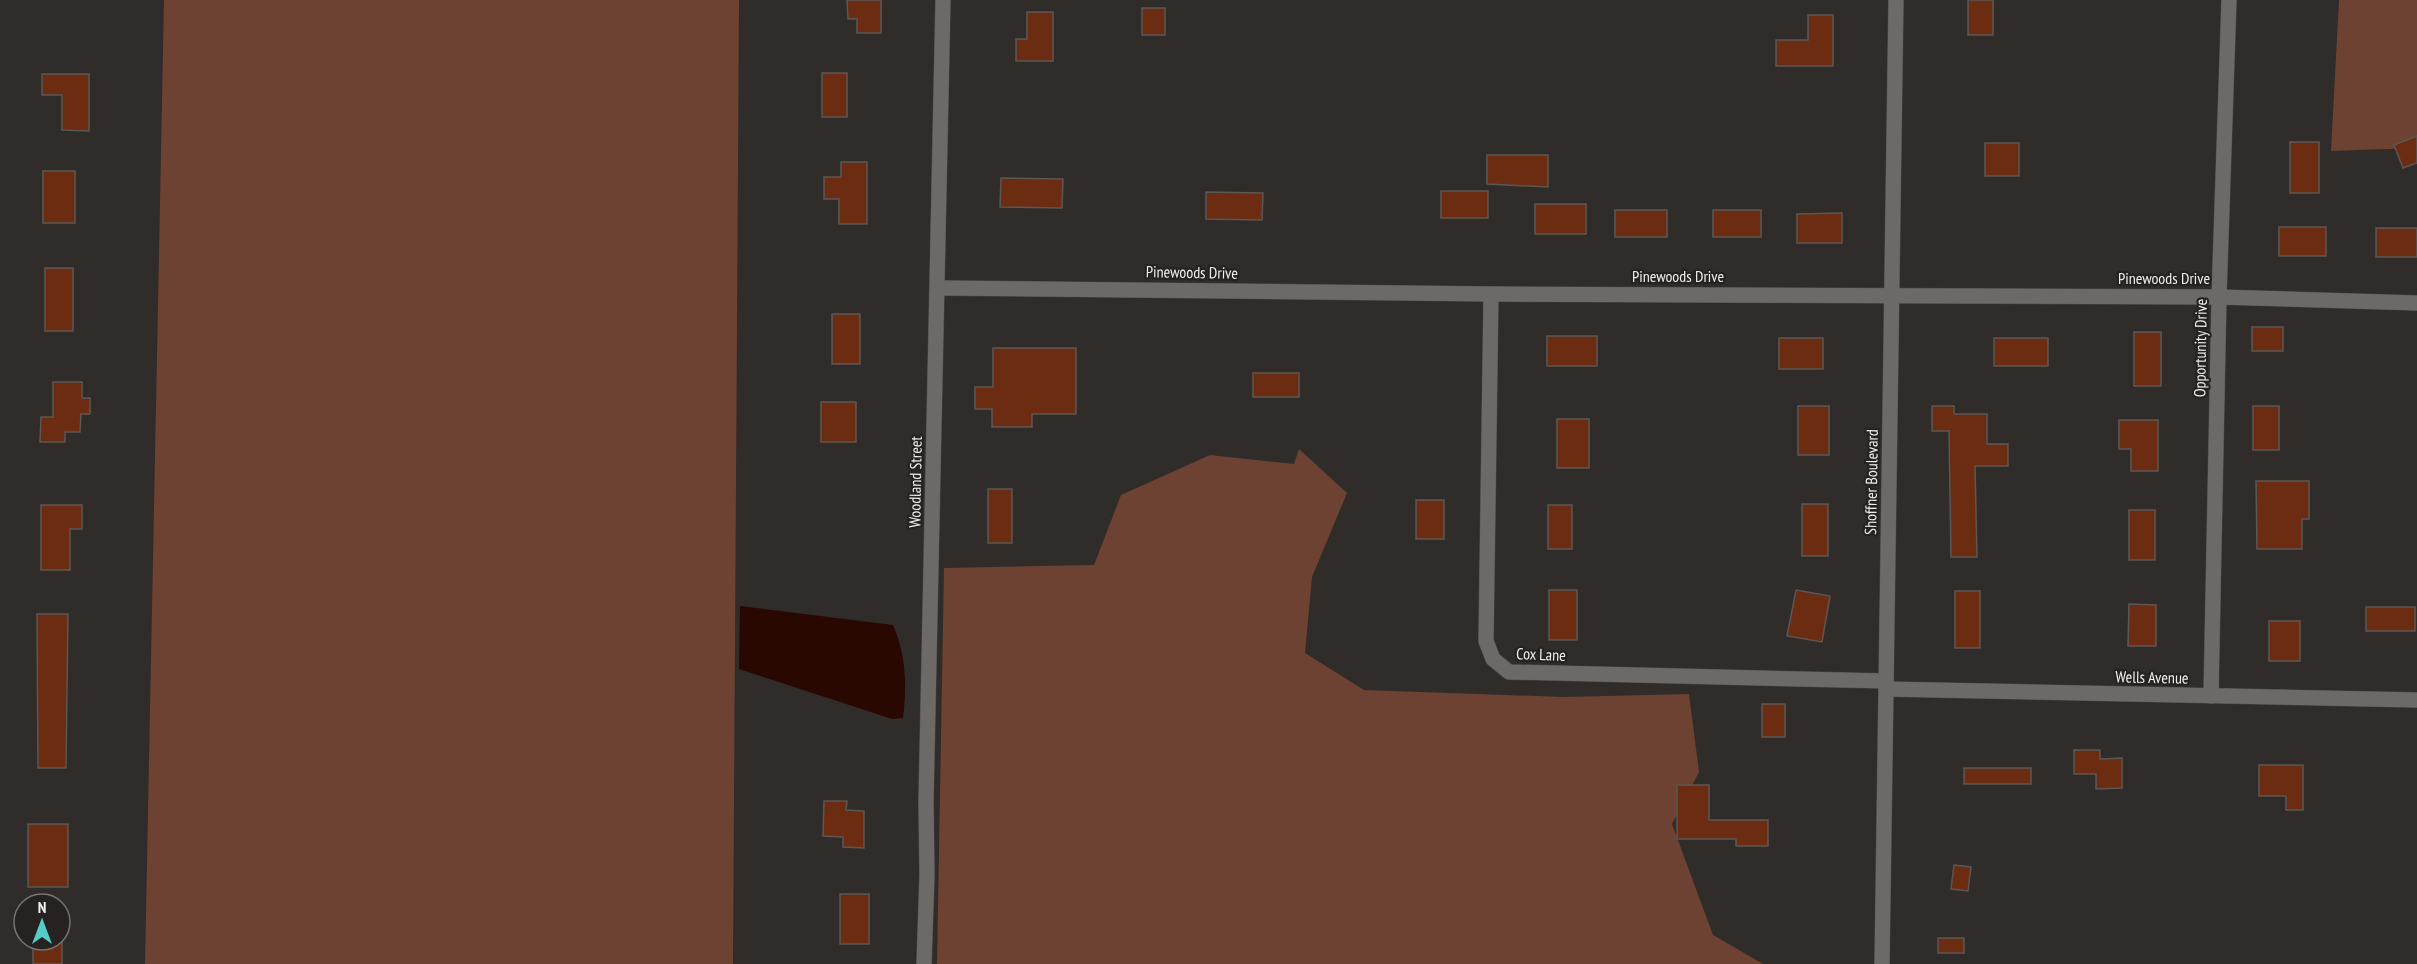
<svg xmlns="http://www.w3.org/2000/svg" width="2417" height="964" font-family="'PT Sans Narrow',sans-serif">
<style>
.green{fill:#6d4233}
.water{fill:#280800}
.building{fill:#6c2c12;stroke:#5b5755;stroke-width:1.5}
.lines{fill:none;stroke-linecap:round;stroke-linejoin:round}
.minor-casing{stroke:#4b4847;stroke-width:16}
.minor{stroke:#6d6967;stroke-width:15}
.labels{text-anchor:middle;stroke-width:4.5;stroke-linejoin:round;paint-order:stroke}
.street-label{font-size:16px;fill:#f0eeed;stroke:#252221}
</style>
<rect width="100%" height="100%" fill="#2f2c2a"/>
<g class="green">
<polygon points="164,0 739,0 733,964 145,964"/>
<polygon points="2339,0 2417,0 2417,148 2331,151"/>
<polygon points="1299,449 1347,493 1312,577 1305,653 1364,690 1564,697 1689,694 1699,772 1672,824 1713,935 1763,964 1778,964 937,964 944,568 1094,565 1121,495 1210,455 1294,464"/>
</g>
<path class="water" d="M740 606 893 625C906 655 907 685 903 718L892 719 739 669Z"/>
<g class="building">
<polygon points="847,0 881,0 881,33 857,33 857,19 848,19"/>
<rect x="1968" y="0" width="25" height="35"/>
<rect x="1142" y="8" width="23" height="27"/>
<polygon points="1027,12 1053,12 1053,61 1016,61 1016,39 1027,39"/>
<polygon points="1808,15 1833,15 1833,66 1776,66 1776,40 1808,40"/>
<rect x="822" y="73" width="25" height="44"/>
<polygon points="42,74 89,74 89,131 62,130 62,95 42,95"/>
<polygon points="2417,136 2417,163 2403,168 2394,145"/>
<rect x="2290" y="142" width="29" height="51"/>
<rect x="1985" y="143" width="34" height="33"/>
<polygon points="1487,155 1548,155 1548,187 1487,184"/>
<polygon points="841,162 867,162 867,224 839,224 839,199 824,199 824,177 841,177"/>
<rect x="43" y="171" width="32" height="52"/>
<polygon points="1001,178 1063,179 1062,208 1000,207"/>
<rect x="1441" y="191" width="47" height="27"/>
<polygon points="1206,192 1263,193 1262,220 1206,219"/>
<rect x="1535" y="204" width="51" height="30"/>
<rect x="1615" y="210" width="52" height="27"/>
<rect x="1713" y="210" width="48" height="27"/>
<polygon points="1842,213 1842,243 1797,243 1797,214"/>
<rect x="2279" y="227" width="47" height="29"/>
<rect x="2376" y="228" width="41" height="29"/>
<rect x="45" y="268" width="28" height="63"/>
<rect x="832" y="314" width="28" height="50"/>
<rect x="2252" y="327" width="31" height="24"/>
<rect x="2134" y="332" width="27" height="54"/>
<rect x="1547" y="336" width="50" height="30"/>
<rect x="1779" y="338" width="44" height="31"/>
<rect x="1994" y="338" width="54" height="28"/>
<polygon points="993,348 1076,348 1076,414 1032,414 1032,427 992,427 992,409 975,409 975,387 993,387"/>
<rect x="1253" y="373" width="46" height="24"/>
<polygon points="53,382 82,382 82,398 90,398 90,414 81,414 80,432 65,432 65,442 40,442 41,417 53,417"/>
<rect x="821" y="402" width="35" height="40"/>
<rect x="1798" y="406" width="31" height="49"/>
<polygon points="1932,406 1954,406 1954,414 1987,414 1987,444 2008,444 2008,466 1975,466 1977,557 1951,557 1949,431 1932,431"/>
<rect x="2253" y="406" width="26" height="44"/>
<rect x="1557" y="419" width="32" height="49"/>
<polygon points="2119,420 2158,420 2158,471 2131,471 2131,449 2119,449"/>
<polygon points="2256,481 2309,481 2309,519 2302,519 2302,549 2257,549"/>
<rect x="988" y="489" width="24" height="54"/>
<rect x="1416" y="500" width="28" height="39"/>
<rect x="1802" y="504" width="26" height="52"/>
<polygon points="41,505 82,505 82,529 70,529 70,570 41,570"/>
<rect x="1548" y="505" width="24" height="44"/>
<rect x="2129" y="510" width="26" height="50"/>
<rect x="1549" y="590" width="28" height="50"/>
<polygon points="1796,590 1830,596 1822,642 1787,636"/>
<rect x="1955" y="591" width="25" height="57"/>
<polygon points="2129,604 2156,605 2156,646 2128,646"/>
<rect x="2366" y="607" width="49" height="24"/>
<polygon points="37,614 68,614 66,768 38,768"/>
<rect x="2269" y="621" width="31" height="40"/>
<rect x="1762" y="704" width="23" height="33"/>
<polygon points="2074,750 2100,750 2100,759 2122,758 2122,788 2096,789 2096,774 2074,774"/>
<polygon points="2259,765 2303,765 2303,810 2286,810 2286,796 2259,796"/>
<rect x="1964" y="768" width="67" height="16"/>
<polygon points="1677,785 1709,785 1709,820 1768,820 1768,846 1736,846 1736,839 1677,839"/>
<polygon points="824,801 847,801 846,810 864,811 864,848 843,847 843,837 823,836"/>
<rect x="28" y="824" width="40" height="63"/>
<polygon points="1954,865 1971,867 1968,891 1951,889"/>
<rect x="840" y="894" width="29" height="50"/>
<rect x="1938" y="938" width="26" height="15"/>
<rect x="33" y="940" width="29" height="24"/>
</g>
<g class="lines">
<defs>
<g id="minor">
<polyline points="938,288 1491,294 2219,297 2417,303"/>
<polyline points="1491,294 1486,641 1493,659 1509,672 1886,681"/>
<polyline points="1886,689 2417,700"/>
<polyline points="2211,696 2219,297 2229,0"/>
<polyline points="924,964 927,875 926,802 943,0"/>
<polyline points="1882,964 1896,0"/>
</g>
</defs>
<use href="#minor" class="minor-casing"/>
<use href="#minor" class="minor"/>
</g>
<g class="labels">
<g class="street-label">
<text transform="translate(1192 272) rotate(1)" y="6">Pinewoods Drive</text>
<text x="1678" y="282">Pinewoods Drive</text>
<text x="2164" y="284">Pinewoods Drive</text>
<text transform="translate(2200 348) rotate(-89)" y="6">Opportunity Drive</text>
<text transform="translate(915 482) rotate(-89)" y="6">Woodland Street</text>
<text transform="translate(1871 482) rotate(-89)" y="6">Shoffner Boulevard</text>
<text transform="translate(1541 654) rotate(2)" y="6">Cox Lane</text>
<text transform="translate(2152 677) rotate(1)" y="6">Wells Avenue</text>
</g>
</g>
<g transform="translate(42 922)"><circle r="28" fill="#252221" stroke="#767473" stroke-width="1.5"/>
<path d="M0-4.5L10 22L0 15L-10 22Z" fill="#54cdc8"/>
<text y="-9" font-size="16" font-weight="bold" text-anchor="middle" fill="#f0eeed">N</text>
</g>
</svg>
